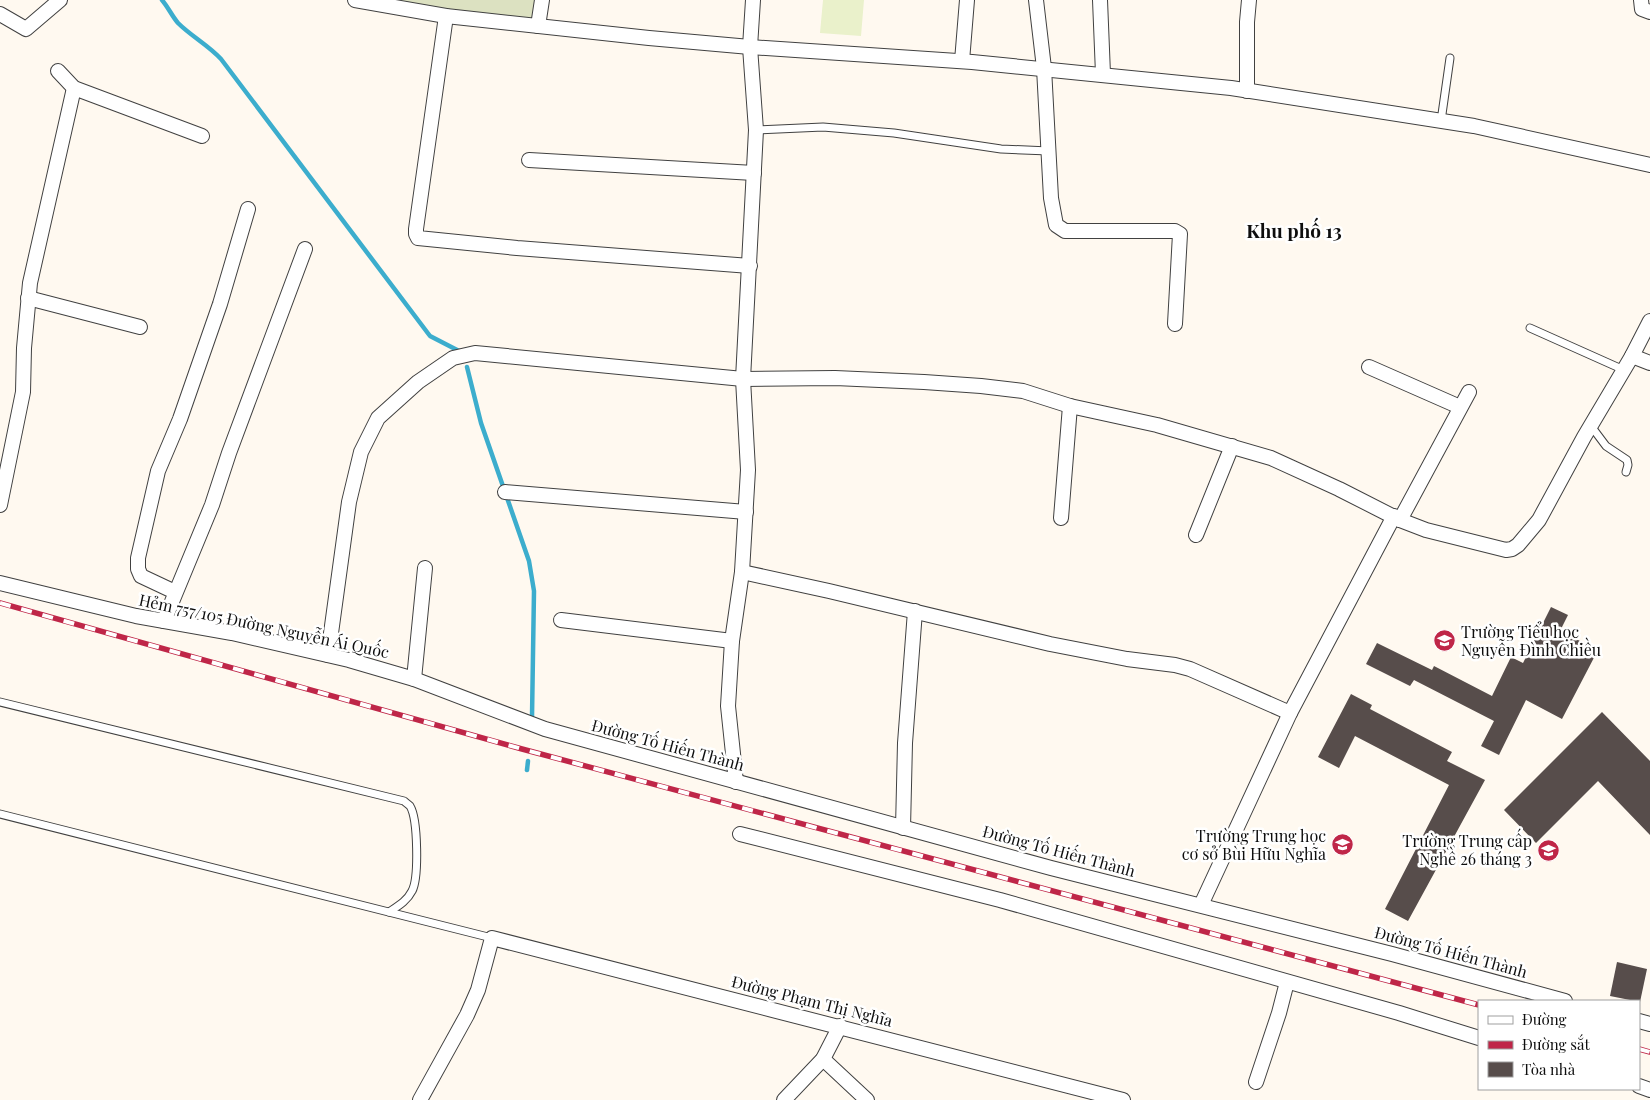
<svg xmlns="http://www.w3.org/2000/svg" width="1650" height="1100" font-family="'Playfair Display',serif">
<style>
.cemetery{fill:#dce1c1}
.pitch{fill:#eaf1cb}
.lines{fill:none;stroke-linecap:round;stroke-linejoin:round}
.stream{stroke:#3cadcd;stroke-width:4.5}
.building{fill:#574d4b}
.lane-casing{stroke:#414141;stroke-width:9}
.street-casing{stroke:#414141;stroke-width:16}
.lane{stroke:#fff;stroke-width:7}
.street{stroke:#fff;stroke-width:14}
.rail-casing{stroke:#bf2648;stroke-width:5.5}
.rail{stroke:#fff;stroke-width:4;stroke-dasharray:11;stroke-linecap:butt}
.labels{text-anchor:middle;stroke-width:5;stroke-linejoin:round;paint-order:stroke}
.street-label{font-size:16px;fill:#0e0e0e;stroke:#fff}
.poi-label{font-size:16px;fill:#0e0e0e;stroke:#fff;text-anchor:end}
.quarter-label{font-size:19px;font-weight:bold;fill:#0e0e0e;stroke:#fff}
</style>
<rect width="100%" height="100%" fill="#fff9f0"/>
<polygon class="cemetery" points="382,0 537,0 533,20 447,11"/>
<polygon class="pitch" points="823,0 864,0 861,36 820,33"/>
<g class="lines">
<g class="stream">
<path d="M162 0C168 7 172 16 178 23 191 36 208 45 221 59L430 336 461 352"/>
<polyline points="467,367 481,423 529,561 534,591 532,717"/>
<polyline points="527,770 528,761"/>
</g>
</g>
<g class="building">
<polygon points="1551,607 1568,615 1560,631 1598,650 1562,719 1526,700 1499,755 1481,746 1494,721 1414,680 1410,686 1366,664 1377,643 1432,670 1434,666 1492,696 1511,657 1523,663"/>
<polygon points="1351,694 1372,705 1370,709 1452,752 1447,761 1485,780 1408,921 1385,909 1449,785 1355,736 1339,768 1318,757"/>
<polygon points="1602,712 1650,761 1650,835 1598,781 1536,843 1504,810"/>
<polygon points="1617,962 1647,969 1640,1002 1610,996"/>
</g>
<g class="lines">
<defs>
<g id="lane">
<polyline points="1441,121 1450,58"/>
<polyline points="756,130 823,127 894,133 1001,149 1049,151"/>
<polyline points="1530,328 1624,370"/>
<polyline points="1591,426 1606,446 1627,460 1628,465 1626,472"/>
<path d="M0 702 404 801C405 802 409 805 410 806 418 819 419 878 412 891 407 901 398 906 389 912"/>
<polyline points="0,814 492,938"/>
</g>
<g id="street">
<polyline points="355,0 446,16 649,38 750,47 972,62 1231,88 1474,126 1650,165"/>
<polyline points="1036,0 1044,68 1051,198 1056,225 1065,231 1175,231 1180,234 1175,324"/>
<polyline points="1100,0 1103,74"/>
<polyline points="1641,0 1642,9 1650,12"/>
<polyline points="0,14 26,29 60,0"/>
<polyline points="446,16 416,229 416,234 418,238 517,248 750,266"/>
<polyline points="538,26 542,0"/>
<polyline points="962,61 967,0"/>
<polyline points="58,71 74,88 202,136"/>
<polyline points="1247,91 1247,22 1249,0"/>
<polyline points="529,160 754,173"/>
<polyline points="28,298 140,327"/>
<polyline points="1632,356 1650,363"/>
<polyline points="1369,367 1460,407"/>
<polyline points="505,492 746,512"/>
<polyline points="0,505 23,392 24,348 30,283 74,88"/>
<polyline points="1061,518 1070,406"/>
<polyline points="1400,520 1469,392"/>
<polyline points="1196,535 1232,446"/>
<polyline points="742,572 829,591 1050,644 1127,659 1175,665 1190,669 1290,713"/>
<polyline points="0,583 136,616 232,633 349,660 414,679 545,729 1051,868 1392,954 1565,1001"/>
<polyline points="175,592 141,576 138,569 138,558 158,471 180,419 220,304 248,209"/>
<polyline points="561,620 732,641"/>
<polyline points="164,621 212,505 229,453 305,249"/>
<polyline points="328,655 349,502 361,452 378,418 418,382 453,358 475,353 743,379 835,378 924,382 981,386 1023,391 1070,406 1157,425 1271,458 1339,489 1400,520 1426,530 1506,550 1512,549 1518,545 1539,520 1584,437 1632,356 1650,321"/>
<polyline points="414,679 425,568"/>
<polyline points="736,782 728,706 732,641 742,572 748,470 743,379 756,130 750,47 753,0"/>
<polyline points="903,828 905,743 915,611"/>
<polyline points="740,834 1000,900 1399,1013 1479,1038"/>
<polyline points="1201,905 1290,713 1394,516"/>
<polyline points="1639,1021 1650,1024"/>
<polyline points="823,1059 867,1100"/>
<polyline points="1256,1082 1279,1013 1287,982"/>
<polyline points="1639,1086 1650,1090"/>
<polyline points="420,1100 467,1015 478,990 492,938 1123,1100"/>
<polyline points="784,1100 823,1059 840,1026"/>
</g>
</defs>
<use href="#lane" class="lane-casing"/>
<use href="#street" class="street-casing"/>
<use href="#lane" class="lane"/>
<use href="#street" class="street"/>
<defs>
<g id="rail">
<polyline points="0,603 522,749 1479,1005"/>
<polyline points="1639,1049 1650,1052"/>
</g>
</defs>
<use href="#rail" class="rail-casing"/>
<use href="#rail" class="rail"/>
</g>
<defs>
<symbol id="school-disc" viewBox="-11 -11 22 22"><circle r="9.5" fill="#bf2648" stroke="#fff"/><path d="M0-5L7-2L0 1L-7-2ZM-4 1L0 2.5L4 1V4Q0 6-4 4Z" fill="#fff"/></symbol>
<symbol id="university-disc" viewBox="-11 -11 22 22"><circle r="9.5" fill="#bf2648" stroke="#fff"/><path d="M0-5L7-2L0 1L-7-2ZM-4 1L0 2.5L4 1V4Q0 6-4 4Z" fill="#fff"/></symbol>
</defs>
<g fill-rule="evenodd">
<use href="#school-disc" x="1432" y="628" width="25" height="25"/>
<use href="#school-disc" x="1330" y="832" width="25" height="25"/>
<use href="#university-disc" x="1536" y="838" width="25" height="25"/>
</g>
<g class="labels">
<g class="street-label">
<text transform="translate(264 626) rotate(12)" y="6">Hẻm 757/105 Đường Nguyễn Ái Quốc</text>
<text transform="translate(668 745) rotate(15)" y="6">Đường Tố Hiến Thành</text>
<text transform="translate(1059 851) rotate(15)" y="6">Đường Tố Hiến Thành</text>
<text transform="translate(1451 952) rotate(15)" y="6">Đường Tố Hiến Thành</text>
<text transform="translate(812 1001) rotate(14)" y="6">Đường Phạm Thị Nghĩa</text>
</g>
<g class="poi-label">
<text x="1461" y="638" text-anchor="start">Trường Tiểu học<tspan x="1461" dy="18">Nguyễn Đình Chiều</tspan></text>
<text x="1326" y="842">Trường Trung học<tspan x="1326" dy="18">cơ sở Bùi Hữu Nghĩa</tspan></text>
<text x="1532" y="847">Trường Trung cấp<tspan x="1532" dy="18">Nghề 26 tháng 3</tspan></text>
</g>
<g class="quarter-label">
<text x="1294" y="238">Khu phố 13</text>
</g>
</g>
<rect x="1478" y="1000" width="162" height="90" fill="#ffffff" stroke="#9f9f9f"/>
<rect x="1488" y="1016" width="25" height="8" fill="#ffffff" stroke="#9f9f9f"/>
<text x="1522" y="1025" font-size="15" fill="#0e0e0e">Đường</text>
<rect x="1488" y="1041" width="25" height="8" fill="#bf2648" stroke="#9f9f9f"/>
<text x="1522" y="1050" font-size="15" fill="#0e0e0e">Đường sắt</text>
<rect x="1488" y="1062" width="25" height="15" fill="#574d4b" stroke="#9f9f9f"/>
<text x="1522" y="1075" font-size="15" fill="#0e0e0e">Tòa nhà</text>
</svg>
